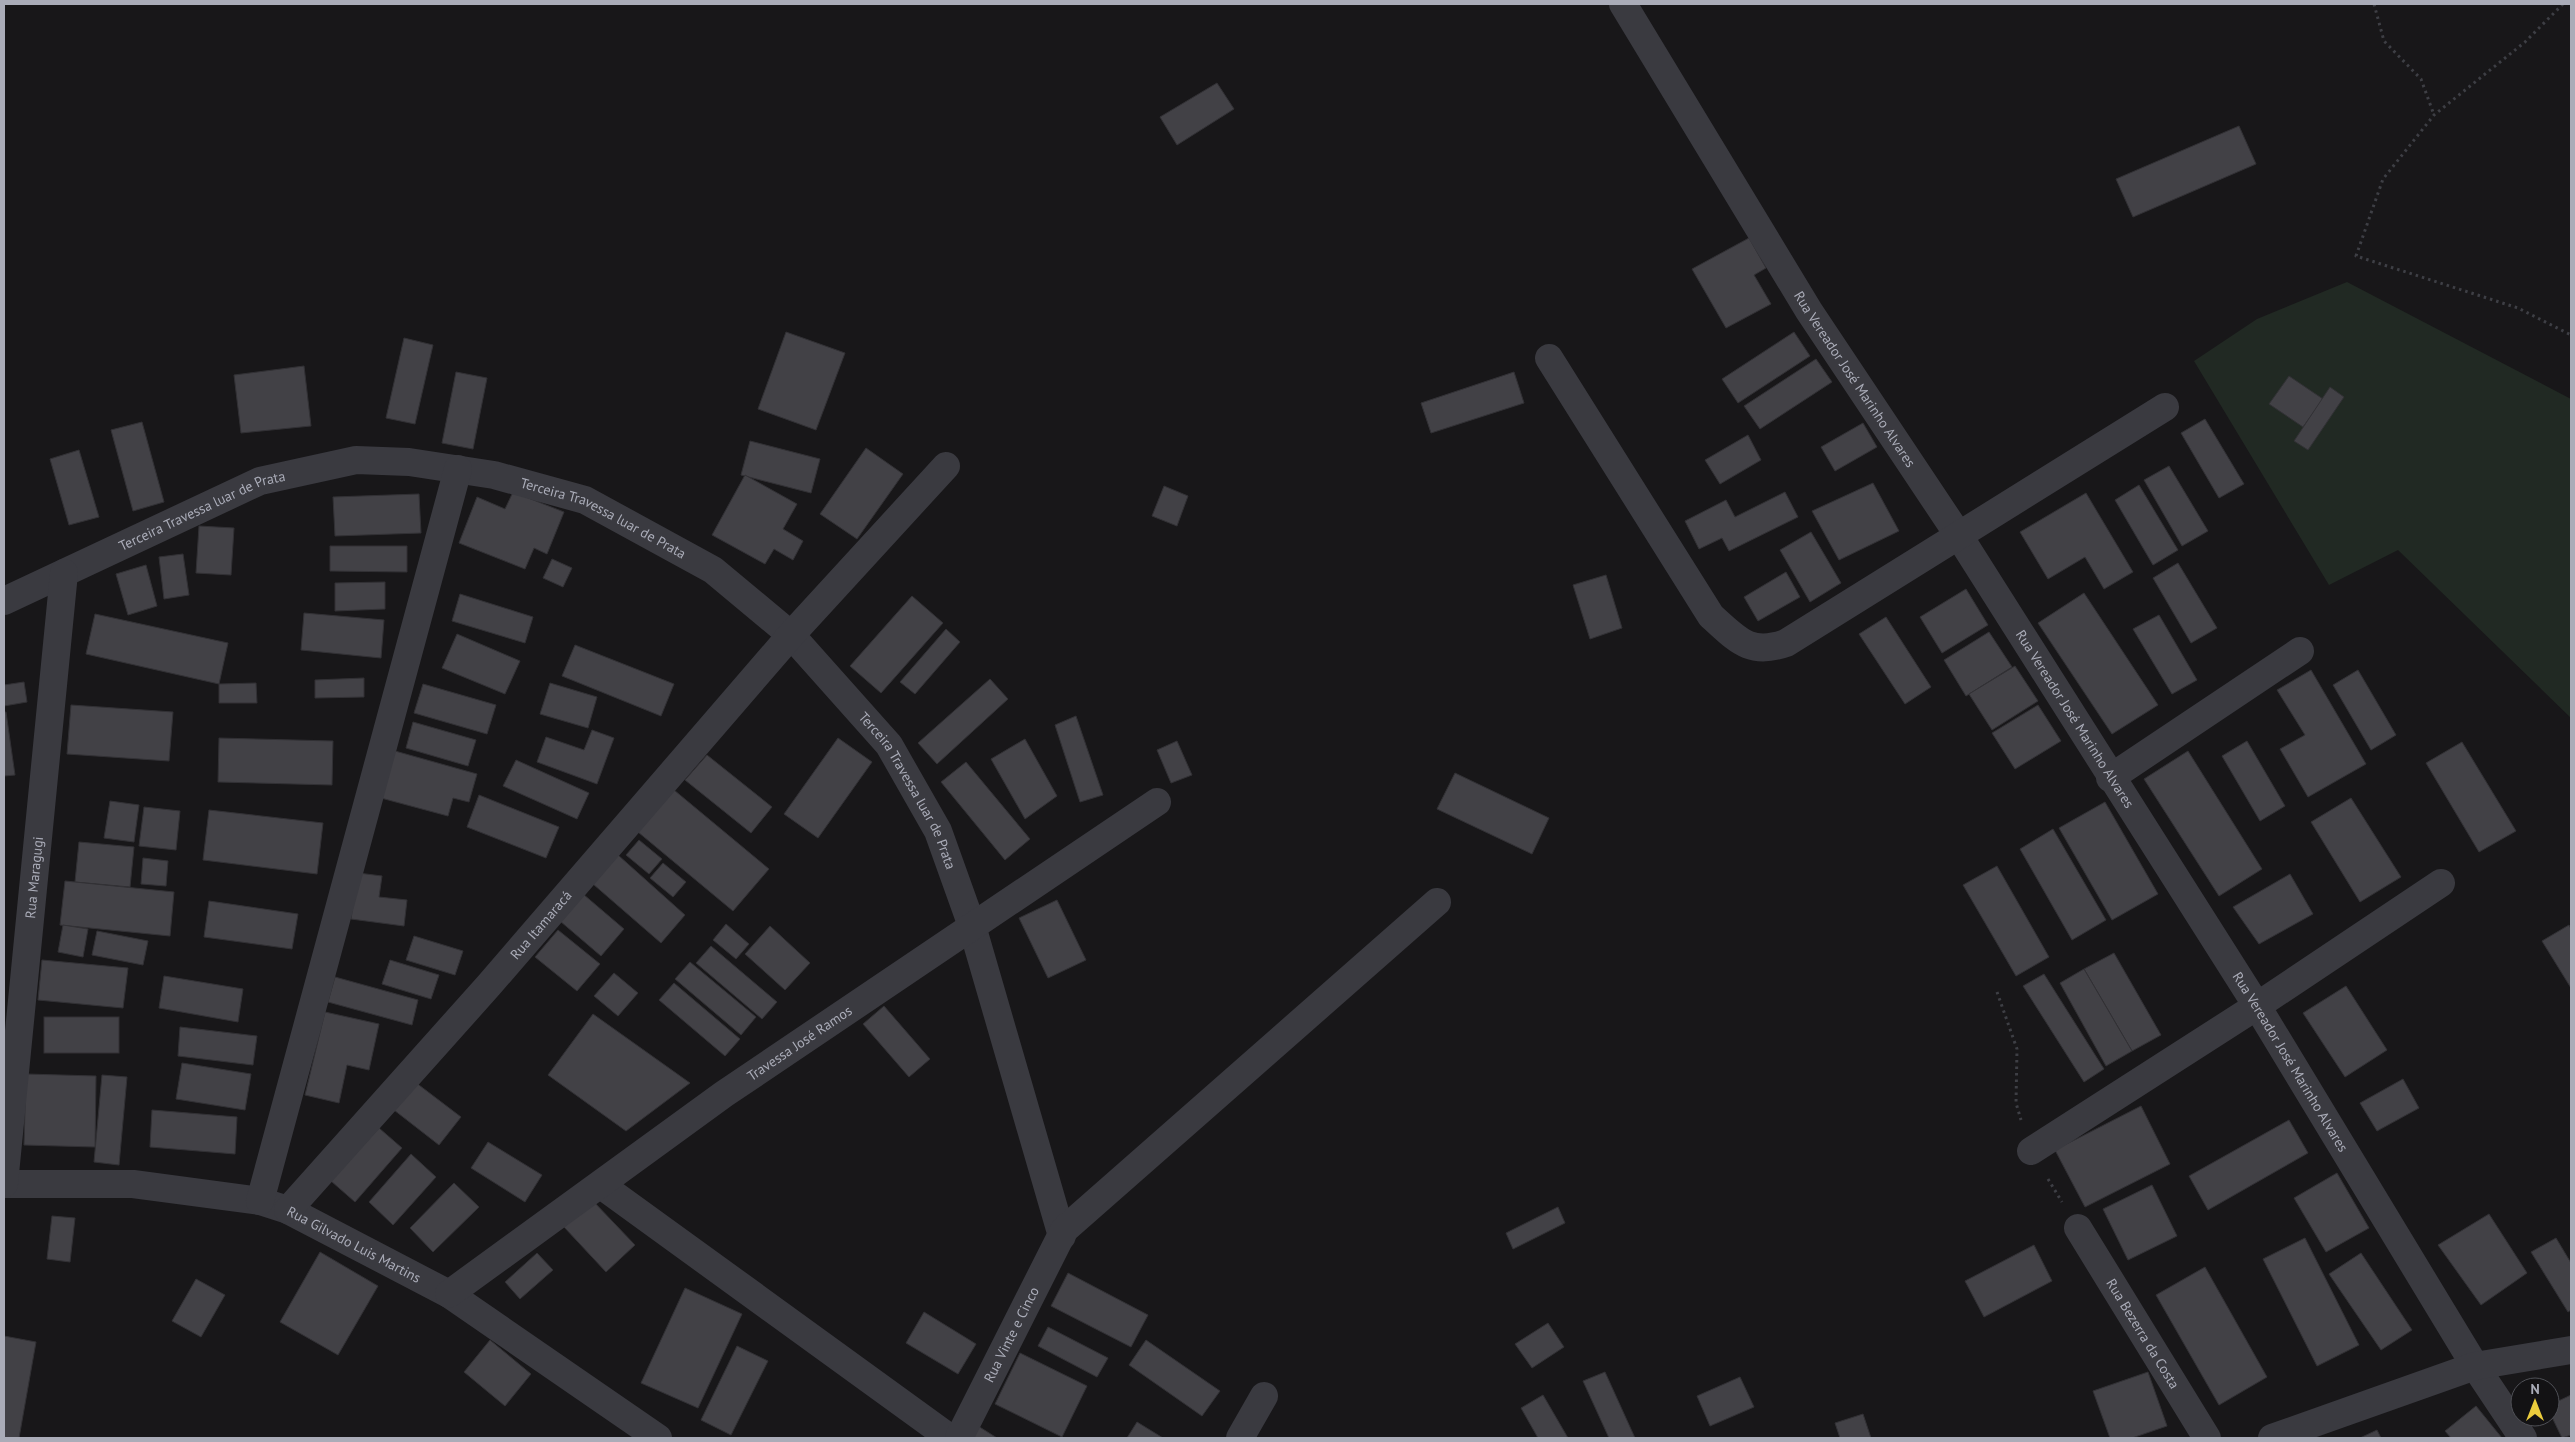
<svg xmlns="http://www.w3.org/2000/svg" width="2575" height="1442" font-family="'PT Sans',sans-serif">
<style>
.green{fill:#212923}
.building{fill:#424146;stroke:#323135}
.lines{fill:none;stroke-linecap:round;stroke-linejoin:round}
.path{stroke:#3e3f45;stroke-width:3;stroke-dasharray:2.5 4;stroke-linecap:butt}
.minor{stroke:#3a3a40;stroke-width:28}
.labels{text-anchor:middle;stroke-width:4;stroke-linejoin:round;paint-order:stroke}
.street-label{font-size:14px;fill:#aaacb8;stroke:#131214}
</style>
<rect width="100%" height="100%" fill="#181719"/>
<polygon class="green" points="2347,282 2571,399 2571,718 2398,550 2329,585 2194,361 2257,319"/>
<g class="building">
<polygon points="1217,83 1234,109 1177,145 1160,117"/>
<polygon points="2239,126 2256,164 2133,217 2116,179"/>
<polygon points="1749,238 1766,268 1754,275 1771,304 1726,328 1692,269"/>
<polygon points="786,332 845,353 816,430 758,409"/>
<polygon points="1794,332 1810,356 1738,403 1722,379"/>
<polygon points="404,338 433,345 415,424 386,418"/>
<polygon points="1816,359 1832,382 1760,429 1744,406"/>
<polygon points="304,366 311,426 241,433 234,375"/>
<polygon points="456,372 487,378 473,449 442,443"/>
<polygon points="1514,372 1524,403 1431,433 1421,403"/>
<polygon points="2289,376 2323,399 2303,427 2269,404"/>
<polygon points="2330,387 2344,397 2308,450 2294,441"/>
<polygon points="2205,419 2244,484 2219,498 2181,433"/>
<polygon points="142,422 164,502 133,511 111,430"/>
<polygon points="1863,423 1877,447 1835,471 1821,447"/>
<polygon points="1748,435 1761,460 1720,484 1705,460"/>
<polygon points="750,441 820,459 811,493 741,475"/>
<polygon points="866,448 903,474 857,539 820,514"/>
<polygon points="79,450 99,517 69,525 50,459"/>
<polygon points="2169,466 2208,531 2182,546 2144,480"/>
<polygon points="745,475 797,504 783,529 803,541 793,560 774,549 765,564 712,535"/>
<polygon points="1873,483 1899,531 1839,560 1812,511"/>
<polygon points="2139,485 2178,550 2153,565 2115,500"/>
<polygon points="1164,486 1188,496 1177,526 1152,516"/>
<polygon points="513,492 564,512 547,554 534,548 525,569 459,543 477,497 505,509"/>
<polygon points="1785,492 1798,517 1729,551 1722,538 1699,549 1685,521 1726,500 1735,517"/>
<polygon points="2086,493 2133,572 2104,589 2085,557 2048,579 2020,532"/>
<polygon points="419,494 421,533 335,536 333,497"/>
<polygon points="199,526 234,528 231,575 196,573"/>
<polygon points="1811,532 1841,583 1810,602 1780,550"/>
<polygon points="330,546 407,546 407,572 330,571"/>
<polygon points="183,554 189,595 164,599 159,557"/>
<polygon points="552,559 572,568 563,587 543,578"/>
<polygon points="2178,563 2217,628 2191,643 2153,578"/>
<polygon points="146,565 157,606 128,615 116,574"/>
<polygon points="1786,572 1800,597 1758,621 1744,597"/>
<polygon points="1606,575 1622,628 1590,639 1573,585"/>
<polygon points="385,582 385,609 335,611 335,583"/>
<polygon points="1966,589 1988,625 1942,653 1920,617"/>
<polygon points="2084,593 2158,705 2112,734 2038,623"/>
<polygon points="460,594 533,617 525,643 452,621"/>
<polygon points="912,596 943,623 881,693 850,666"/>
<polygon points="304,613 384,620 381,658 301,650"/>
<polygon points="95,614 228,643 219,684 86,654"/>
<polygon points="2159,615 2197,680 2172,694 2133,629"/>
<polygon points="1886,617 1931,687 1905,704 1859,634"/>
<polygon points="946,629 960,642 915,694 900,682"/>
<polygon points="1989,632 2012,667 1966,696 1944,660"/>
<polygon points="457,634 520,661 505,694 442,668"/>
<polygon points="575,645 674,684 661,716 562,676"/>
<polygon points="2015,666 2038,701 1992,730 1969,694"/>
<polygon points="2311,670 2366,764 2308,797 2280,749 2305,735 2277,690"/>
<polygon points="2358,670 2396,735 2371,750 2333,685"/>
<polygon points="364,678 364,697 315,698 315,680"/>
<polygon points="990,679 1008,699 937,764 918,743"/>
<polygon points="24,682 27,702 4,706 4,685"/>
<polygon points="256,683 257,703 219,703 219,684"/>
<polygon points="550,683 597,697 588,728 540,714"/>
<polygon points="423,684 496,705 487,734 414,713"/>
<polygon points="71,705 173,712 169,761 67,754"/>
<polygon points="2038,705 2061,741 2015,769 1992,733"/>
<polygon points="4,712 6,712 15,775 4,776"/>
<polygon points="1076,716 1103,795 1080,802 1055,725"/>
<polygon points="413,722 476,740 468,766 406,748"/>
<polygon points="592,730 614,738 597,784 537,762 546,737 584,750"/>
<polygon points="219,738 333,741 332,785 218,782"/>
<polygon points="838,738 872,762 818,838 784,814"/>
<polygon points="1025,739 1057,796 1025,819 991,759"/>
<polygon points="1177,741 1192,775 1171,783 1157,750"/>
<polygon points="2247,741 2285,806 2260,821 2222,756"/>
<polygon points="2462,742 2516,831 2479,852 2426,763"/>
<polygon points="395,751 477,774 469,802 453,798 448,816 381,798"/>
<polygon points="2188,751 2262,869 2219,896 2144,779"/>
<polygon points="707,755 772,807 751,833 685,780"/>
<polygon points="516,760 589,793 577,819 503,786"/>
<polygon points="966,762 1030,839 1005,860 941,782"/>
<polygon points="1455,773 1549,818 1532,854 1437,809"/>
<polygon points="674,790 769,869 733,911 638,832"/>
<polygon points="479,795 559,827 546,858 467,827"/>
<polygon points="2351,798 2401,877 2360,902 2311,822"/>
<polygon points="110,801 139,805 134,842 104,838"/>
<polygon points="2105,802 2158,894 2112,920 2059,828"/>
<polygon points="144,807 180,811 176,850 139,846"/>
<polygon points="209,810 323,823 317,874 203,860"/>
<polygon points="2053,829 2106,920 2072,940 2020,849"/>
<polygon points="639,840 662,859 649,874 626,855"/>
<polygon points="79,842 134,847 130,887 75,882"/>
<polygon points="618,855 685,915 661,943 593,884"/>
<polygon points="143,858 168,861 166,886 141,884"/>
<polygon points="663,863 686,882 673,897 650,878"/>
<polygon points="1997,866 2049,957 2016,976 1963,885"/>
<polygon points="358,873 382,876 379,897 407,900 404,926 351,919"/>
<polygon points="2290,874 2313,914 2259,944 2233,907"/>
<polygon points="65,881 174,892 170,936 60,925"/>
<polygon points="583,894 624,929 601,956 560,921"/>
<polygon points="1057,900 1086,960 1048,978 1019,918"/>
<polygon points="209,901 298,914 292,949 204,937"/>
<polygon points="726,924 749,944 736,959 713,940"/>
<polygon points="63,925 88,929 83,957 58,952"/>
<polygon points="2569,925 2571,929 2571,988 2542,941"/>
<polygon points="770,926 810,963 785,990 745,954"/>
<polygon points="558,930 600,964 577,991 535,957"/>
<polygon points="97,931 148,941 143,965 92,955"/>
<polygon points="414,936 463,951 455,975 406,960"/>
<polygon points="711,946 777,1002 762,1019 696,963"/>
<polygon points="2114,953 2161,1035 2132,1051 2084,969"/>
<polygon points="42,960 128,968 123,1008 38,1000"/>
<polygon points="390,960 439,975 431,999 382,984"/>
<polygon points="690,962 756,1017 741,1035 675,979"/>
<polygon points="2084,969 2132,1051 2106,1066 2060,983"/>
<polygon points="614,973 638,993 618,1016 594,996"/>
<polygon points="2044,974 2104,1069 2084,1082 2023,986"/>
<polygon points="164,976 243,989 238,1022 159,1008"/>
<polygon points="335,977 418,1000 412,1025 328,1002"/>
<polygon points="674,983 740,1039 725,1056 659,1000"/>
<polygon points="2346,986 2387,1050 2345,1077 2303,1013"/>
<polygon points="884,1006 930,1059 909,1077 863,1024"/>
<polygon points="325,1012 379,1024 369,1070 347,1065 339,1103 305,1095"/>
<polygon points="593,1014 690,1083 626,1131 548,1075"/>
<rect x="44" y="1017" width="75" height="36"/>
<polygon points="180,1027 257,1036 253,1065 178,1056"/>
<polygon points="182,1063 251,1074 245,1110 176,1099"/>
<polygon points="26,1074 96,1076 95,1147 24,1145"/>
<polygon points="102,1075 127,1077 119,1165 94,1162"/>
<polygon points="2403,1079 2419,1108 2377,1131 2360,1103"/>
<polygon points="415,1082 461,1117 439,1145 394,1110"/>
<polygon points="2141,1106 2170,1164 2085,1207 2055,1150"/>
<polygon points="152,1110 237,1117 235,1154 150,1147"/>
<polygon points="2289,1120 2308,1153 2208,1210 2189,1176"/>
<polygon points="379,1128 402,1148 355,1202 331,1181"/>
<polygon points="488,1142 542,1175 525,1202 471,1168"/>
<polygon points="411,1154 436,1177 393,1225 369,1202"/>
<polygon points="2337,1173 2369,1228 2326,1252 2294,1198"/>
<polygon points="454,1183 479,1207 433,1252 410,1228"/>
<polygon points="2152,1185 2177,1236 2128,1260 2103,1209"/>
<polygon points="593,1201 635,1245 606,1272 564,1227"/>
<polygon points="1558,1207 1565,1223 1513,1249 1506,1233"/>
<polygon points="2489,1214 2527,1273 2481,1305 2438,1245"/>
<polygon points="52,1216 75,1218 70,1262 47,1259"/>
<polygon points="2305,1238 2359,1345 2317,1366 2263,1259"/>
<polygon points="2556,1238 2571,1263 2571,1310 2568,1312 2531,1252"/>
<polygon points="2034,1245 2052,1281 1984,1317 1965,1281"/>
<polygon points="320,1252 378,1286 338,1355 280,1322"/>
<polygon points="537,1253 553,1270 520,1299 505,1282"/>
<polygon points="2361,1253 2412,1330 2381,1350 2329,1274"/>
<polygon points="2205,1267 2267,1377 2219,1405 2156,1295"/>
<polygon points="1068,1273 1148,1315 1131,1347 1051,1306"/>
<polygon points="196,1279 225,1295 201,1337 172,1321"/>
<polygon points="685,1288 742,1314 698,1408 641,1383"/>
<polygon points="924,1312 976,1344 958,1374 906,1343"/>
<polygon points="1548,1323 1564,1347 1532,1368 1515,1344"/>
<polygon points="1048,1327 1108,1358 1097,1377 1038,1346"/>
<polygon points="4,1336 36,1342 19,1438 4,1438"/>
<polygon points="490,1340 531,1374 505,1406 464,1372"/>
<polygon points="1146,1340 1220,1391 1202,1416 1129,1365"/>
<polygon points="737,1346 768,1361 731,1435 701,1420"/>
<polygon points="1020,1353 1087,1386 1062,1437 995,1404"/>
<polygon points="1605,1372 1635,1438 1609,1438 1583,1381"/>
<polygon points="2148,1372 2167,1426 2132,1438 2110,1438 2093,1391"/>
<polygon points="1740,1377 1754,1407 1710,1426 1697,1396"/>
<polygon points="1543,1395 1568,1438 1538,1438 1521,1408"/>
<polygon points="2571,1395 2571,1435 2562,1438 2550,1413 2550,1405"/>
<polygon points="2476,1406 2502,1438 2451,1438 2445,1431"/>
<polygon points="1863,1414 1871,1438 1840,1438 1835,1423"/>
<polygon points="1137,1422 1163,1438 1127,1438"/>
<polygon points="978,1426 997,1438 970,1438"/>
<polygon points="2377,1430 2381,1438 2360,1438"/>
</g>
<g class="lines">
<g class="path">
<polyline points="2374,4 2384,41 2421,79 2434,115"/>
<polyline points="2563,4 2525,42 2434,115 2383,179 2356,256 2518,308 2571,335"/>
<polyline points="1997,992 2017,1049 2016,1103 2021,1120"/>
<polyline points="2048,1179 2062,1202"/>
</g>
<g class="minor">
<path id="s1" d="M1623 4 1809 311 1959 536 2257 1006 2475 1366 2523 1438"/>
<path d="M1549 358 1711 616C1737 639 1749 656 1786 643L2165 407"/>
<path id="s2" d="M4 601 260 481 356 460 409 462 494 475 585 500 713 570 791 635 889 745 938 831 972 926 1062 1236"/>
<polyline points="2110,778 2300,651"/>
<polyline points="2031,1151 2257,1006 2441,883"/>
<path id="s3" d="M4 1184H133L260 1201 288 1210 449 1294 658 1438"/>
<path id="s4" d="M4 1184 64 573"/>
<polyline points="601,1185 950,1438"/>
<polyline points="260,1201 458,469"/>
<path id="s5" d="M288 1210 489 985 791 635 946 466"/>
<path id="s6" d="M2078 1228 2207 1438"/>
<path id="s7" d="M449 1294 724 1094 1157 802"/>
<path id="s8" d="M959 1438 1064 1230 1437 902"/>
<polyline points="1240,1438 1264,1396"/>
<polyline points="2272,1438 2475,1366 2571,1350"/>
</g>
</g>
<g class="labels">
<g class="street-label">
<text dy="5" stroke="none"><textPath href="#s1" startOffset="441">Rua Vereador José Marinho Alvares</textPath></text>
<text dy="5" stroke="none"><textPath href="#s2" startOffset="218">Terceira Travessa luar de Prata</textPath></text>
<text dy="5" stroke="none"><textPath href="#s2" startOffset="638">Terceira Travessa luar de Prata</textPath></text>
<text dy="5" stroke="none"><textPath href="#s1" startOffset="846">Rua Vereador José Marinho Alvares</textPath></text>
<text dy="5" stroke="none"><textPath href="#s2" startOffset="1058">Terceira Travessa luar de Prata</textPath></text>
<text dy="5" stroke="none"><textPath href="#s4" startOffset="308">Rua Maragugi</textPath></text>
<text dy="5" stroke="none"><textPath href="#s5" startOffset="381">Rua Itamaracá</textPath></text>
<text dy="5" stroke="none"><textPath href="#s7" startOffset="431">Travessa José Ramos</textPath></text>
<text dy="5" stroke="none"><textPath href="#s1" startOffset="1251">Rua Vereador José Marinho Alvares</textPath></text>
<text dy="5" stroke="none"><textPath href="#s3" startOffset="361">Rua Gilvado Luis Martins</textPath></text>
<text dy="5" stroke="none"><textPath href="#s6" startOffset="124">Rua Bezerra da Costa</textPath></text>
<text dy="5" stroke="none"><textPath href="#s8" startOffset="116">Rua Vinte e Cinco</textPath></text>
</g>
</g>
<rect width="2575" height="1442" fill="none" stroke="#aaacb8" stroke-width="10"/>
<g transform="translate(2535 1402)"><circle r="24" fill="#131214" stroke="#4f5056"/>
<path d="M0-4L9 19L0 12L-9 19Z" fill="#ebcc3d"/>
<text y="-8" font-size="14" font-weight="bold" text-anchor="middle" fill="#aaacb8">N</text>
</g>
</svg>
